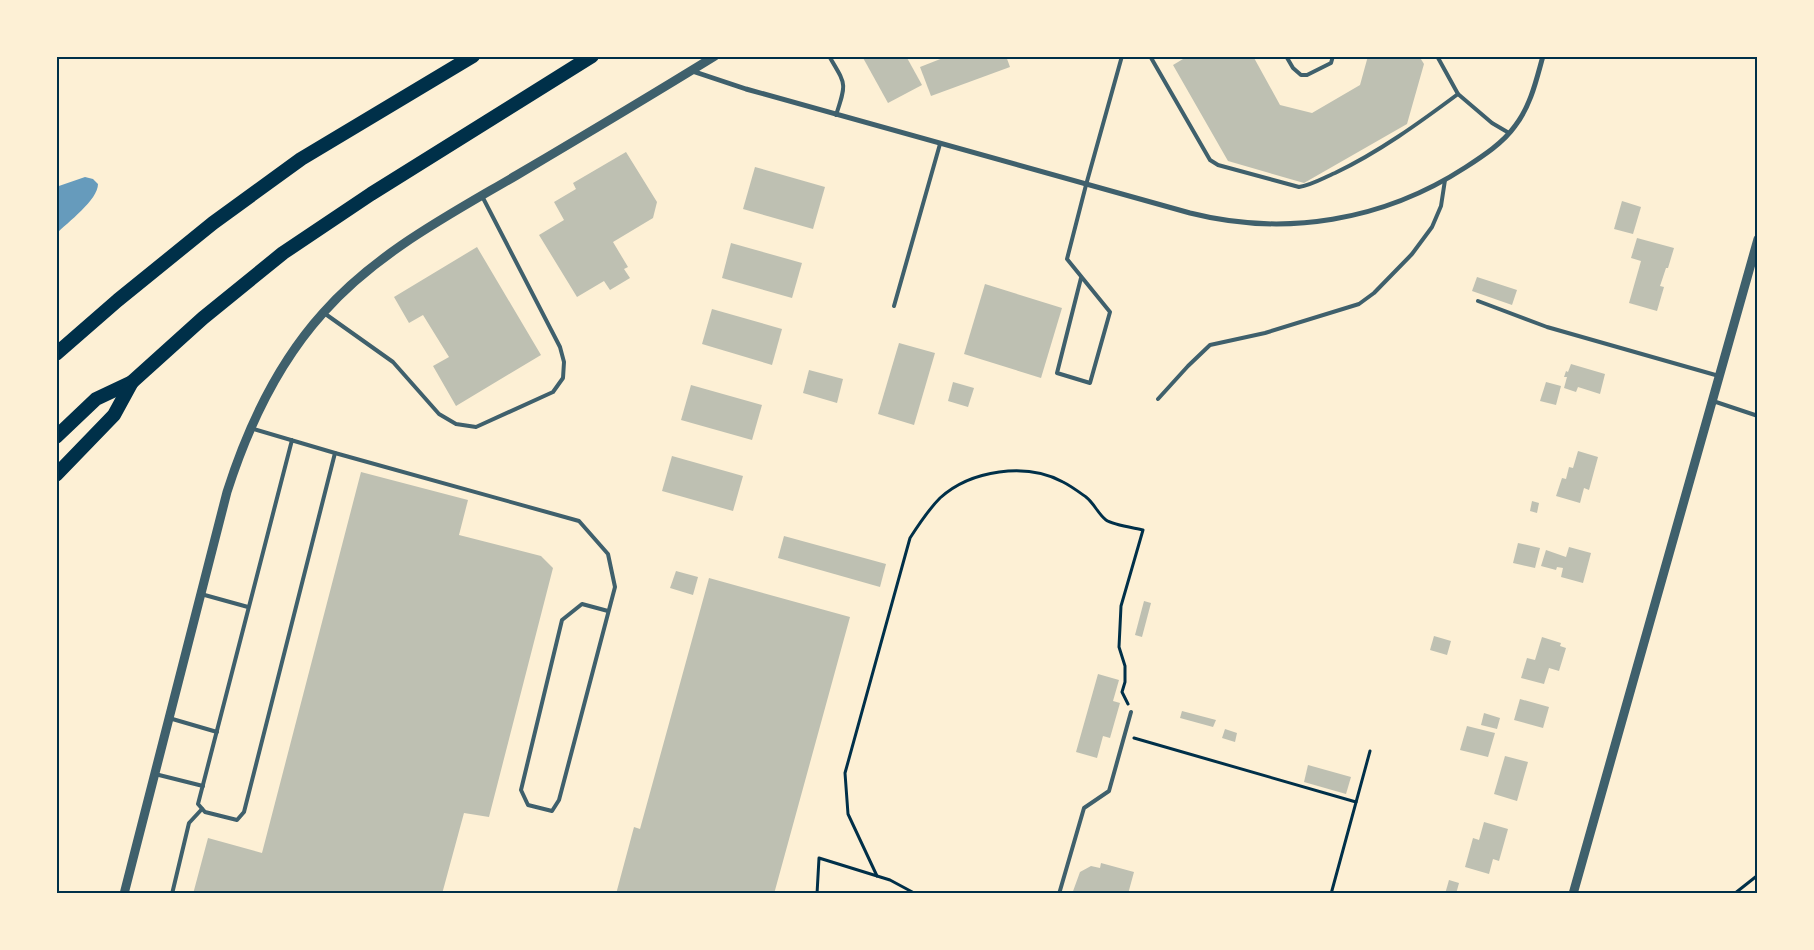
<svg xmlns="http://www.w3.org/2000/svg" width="1814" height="950" font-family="'IBM Plex Sans',sans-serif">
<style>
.water{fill:#669bbc}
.building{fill:#bec0b2}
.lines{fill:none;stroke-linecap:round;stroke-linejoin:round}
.path{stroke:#003049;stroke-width:3}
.service{stroke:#3f606c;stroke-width:4}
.minor{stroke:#3f606c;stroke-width:5}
.tertiary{stroke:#3f606c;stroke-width:9}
.motorway{stroke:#003049;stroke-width:14}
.neatline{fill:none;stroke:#003049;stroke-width:2}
</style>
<rect width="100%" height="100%" fill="#fdf0d5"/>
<path class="water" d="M85 177 93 179 98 184C98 200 68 222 56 234V187Z"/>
<g class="building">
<polygon points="862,56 906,56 922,85 888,103"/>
<polygon points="948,56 1006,56 1010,67 931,96 920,67"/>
<polygon points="1188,56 1253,56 1280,105 1312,113 1360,85 1368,56 1419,56 1424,64 1407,124 1304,183 1228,161 1173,65"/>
<polygon points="626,152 657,202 653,218 613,242 628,267 624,269 630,278 610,290 604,281 577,297 539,235 564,220 554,202 576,189 573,183"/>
<polygon points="755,167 825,187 813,229 743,209"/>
<polygon points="1622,201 1641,207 1633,234 1614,229"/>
<polygon points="1637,238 1674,248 1668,268 1666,268 1660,286 1664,287 1657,311 1629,303 1641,261 1631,258"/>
<polygon points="731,243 802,263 792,298 722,278"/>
<polygon points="477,247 541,355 456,406 433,366 449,357 423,315 409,323 394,297"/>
<polygon points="1477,277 1517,290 1512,305 1472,291"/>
<polygon points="985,284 1062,308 1041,378 964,354"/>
<polygon points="712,309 782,329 772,365 702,344"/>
<polygon points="899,343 935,353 914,425 878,414"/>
<polygon points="1571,364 1605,374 1600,394 1578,387 1576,392 1564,388 1567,377 1564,377 1566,371 1568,372"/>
<polygon points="809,370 843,379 837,403 803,393"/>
<polygon points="953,382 974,388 968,407 948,401"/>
<polygon points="1546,382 1561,386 1556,405 1540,401"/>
<polygon points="691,385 762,405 752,440 681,420"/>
<polygon points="1578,451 1598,457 1589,490 1584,488 1580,503 1556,496 1562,478 1566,479 1569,467 1573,468"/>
<polygon points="672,456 743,476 733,511 662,491"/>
<polygon points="361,472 468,500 459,535 541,556 553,568 489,817 464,813 442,894 193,894 208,838 262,853"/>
<polygon points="1532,501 1539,503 1537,513 1530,511"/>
<polygon points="784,536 886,564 880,587 778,558"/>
<polygon points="1518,543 1540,548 1535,568 1513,563"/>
<polygon points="1569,547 1591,553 1583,583 1561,577 1563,568 1557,567 1556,570 1541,566 1546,550 1566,557"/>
<polygon points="676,571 698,577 693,595 670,588"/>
<polygon points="709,578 850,617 774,894 616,894 634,827 640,829"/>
<polygon points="1144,601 1151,603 1142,637 1135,635"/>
<polygon points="1434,636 1451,641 1447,655 1430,650"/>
<polygon points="1542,637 1561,643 1560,646 1566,648 1559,671 1549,668 1544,684 1521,678 1527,658 1535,660"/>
<polygon points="1098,674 1119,680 1113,701 1120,703 1110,738 1103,736 1097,758 1076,752"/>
<polygon points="1520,699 1549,707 1543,728 1514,720"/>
<polygon points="1182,711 1216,720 1213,727 1180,718"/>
<polygon points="1484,713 1500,718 1497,729 1481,725"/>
<polygon points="1467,726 1495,733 1488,757 1460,750"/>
<polygon points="1225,729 1237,733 1235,742 1222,738"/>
<polygon points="1505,756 1528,762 1517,801 1494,794"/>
<polygon points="1308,765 1351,777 1346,794 1304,782"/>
<polygon points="1484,822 1508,829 1499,861 1493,859 1489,874 1465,867 1473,838 1479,840"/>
<polygon points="1101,863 1134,872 1128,894 1072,894 1080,872 1091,866 1100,868"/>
<polygon points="1449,880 1459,883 1456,894 1445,894"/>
</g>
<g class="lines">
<g class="path">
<polyline points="1134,738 1356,802"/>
<path d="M877 876 848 814 845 773 910 538C919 524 928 510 940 498 971 470 1026 462 1063 482 1071 486 1079 492 1086 497 1094 503 1098 514 1106 520 1113 525 1135 528 1143 530L1121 606 1119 647 1125 666V682L1122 692 1128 704"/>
<polyline points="817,894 819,858 890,880 916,894"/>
<polyline points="1331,894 1370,751"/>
<polyline points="1734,894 1758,875"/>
</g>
<g class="service">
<path d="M829 56C846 85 847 82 836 115"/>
<path d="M1150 56 1210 160 1218 165 1299 187C1312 185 1323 178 1335 173 1379 152 1419 123 1458 94"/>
<polyline points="1286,56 1293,68 1301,75 1307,75 1331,63 1333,56"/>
<polyline points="1437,56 1458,94 1492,123 1509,133"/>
<polyline points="1081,278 1057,373 1090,383 1110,312 1067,259 1086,185 1122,56"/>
<polyline points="1478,301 1547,327 1719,376"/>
<polyline points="894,306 940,144"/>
<polyline points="324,313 393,362 439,414 456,424 476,427 553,392 563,378 564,362 560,347 482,196"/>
<polyline points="1158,399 1188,366 1210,345 1265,333 1359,304 1374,293 1412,254 1432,227 1441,206 1445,180"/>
<polyline points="1713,401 1758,416"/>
<polyline points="250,428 335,453 244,812 237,820 205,812 198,804 292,440"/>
<polyline points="335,453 579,521 608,554 615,587 559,800 552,811 528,805 521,790 562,620 582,604 608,611"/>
<polyline points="201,594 248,607"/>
<polyline points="169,718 217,732"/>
<polyline points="155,774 203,786"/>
<polyline points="172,894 189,823 202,809"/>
<polyline points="1059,894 1084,808 1109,791 1131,712"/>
</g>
<path class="minor" d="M692 71 746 89 1190 213C1285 237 1383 221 1466 167 1483 156 1503 143 1515 126 1531 105 1536 81 1543 56"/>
<g class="tertiary">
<path d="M124 894 227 492C248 426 277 364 323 313 376 253 449 215 517 175 583 136 650 96 715 56"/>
<polyline points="1573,894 1758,239"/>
</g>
<g class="motorway">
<polyline points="56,354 118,300 213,223 301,159 473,56"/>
<polyline points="56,437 96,399 132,382 203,318 283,253 371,194 592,56"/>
<polyline points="56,475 114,415 132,382"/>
</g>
</g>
<rect width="1814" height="950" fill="none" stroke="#fdf0d5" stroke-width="115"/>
<rect x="58" y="58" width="1698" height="834" class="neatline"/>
</svg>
